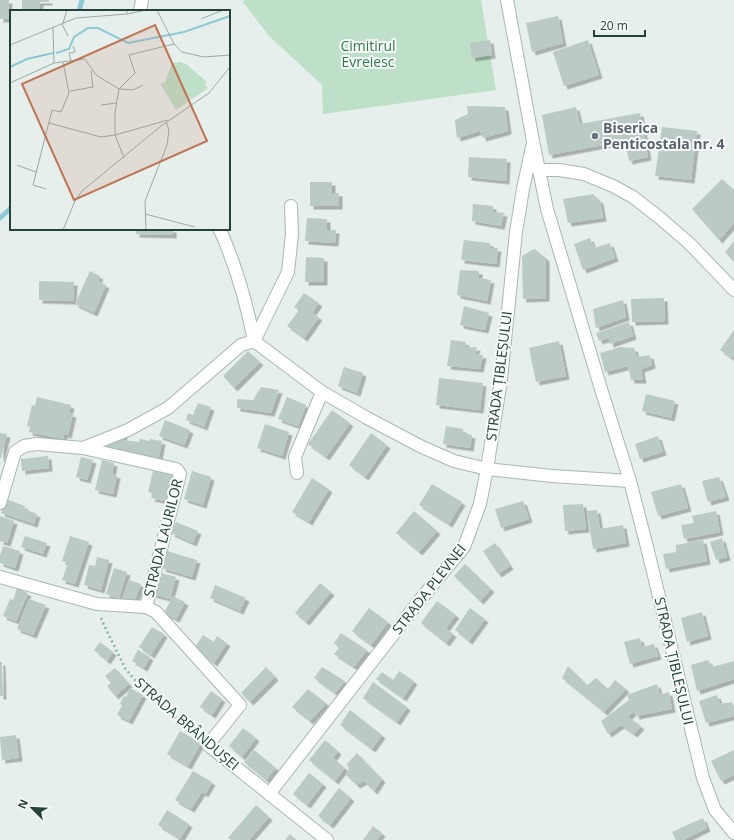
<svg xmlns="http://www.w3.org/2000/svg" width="734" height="840" font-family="'Open Sans',sans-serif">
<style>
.green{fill:#bfe0c8}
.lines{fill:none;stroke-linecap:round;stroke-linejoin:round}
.stream{stroke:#8ec9d4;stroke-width:5}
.building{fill:#bbcac4;filter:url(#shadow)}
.minor-casing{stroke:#a8b8b2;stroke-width:14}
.path{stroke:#86b3a5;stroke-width:2.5;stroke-dasharray:2 3;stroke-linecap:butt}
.minor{stroke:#fff;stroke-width:12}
.worship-dot{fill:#6b7280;stroke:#f7fbf9;stroke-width:1.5}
.labels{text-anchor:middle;stroke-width:4;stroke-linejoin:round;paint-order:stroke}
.park-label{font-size:14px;fill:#2d7a4b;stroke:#f7fbf9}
.worship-label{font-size:14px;font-weight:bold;fill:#5b616d;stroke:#f7fbf9;text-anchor:start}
.street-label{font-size:14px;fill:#24423a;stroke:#f7fbf9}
.inset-river{fill:none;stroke:#8ec9d4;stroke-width:2}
.inset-road{fill:none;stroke:#98aaa4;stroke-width:1}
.view{fill:#c07456;fill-opacity:0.15;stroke:#c07456;stroke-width:2}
.inset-edge{fill:none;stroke:#24423a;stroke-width:2}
</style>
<defs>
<filter id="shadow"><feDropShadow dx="3.5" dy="3.5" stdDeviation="0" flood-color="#0004"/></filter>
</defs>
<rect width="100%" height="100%" fill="#e6efeb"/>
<polygon class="green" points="244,0 481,0 496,90 323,114 322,85 269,36 243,2"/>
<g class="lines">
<g class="stream">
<polyline points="79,11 82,0"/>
<polyline points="0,218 11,208"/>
</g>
</g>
<g class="building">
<polygon points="0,0 9,0 8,19 0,19"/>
<polygon points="22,0 49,0 49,2 40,2 40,11 22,11"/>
<polygon points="558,16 563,43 532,52 526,23"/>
<polygon points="490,40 492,55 472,58 470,43"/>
<polygon points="588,40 599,75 564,86 553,52"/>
<polygon points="467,106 505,107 508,131 483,138 480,131 457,138 455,120 468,114"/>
<polygon points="576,107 580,124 640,113 648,157 629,161 625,141 549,155 542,115"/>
<polygon points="662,127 697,131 691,180 655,176"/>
<polygon points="469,157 507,159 506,181 468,177"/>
<polygon points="722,179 734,190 734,223 719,240 692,209"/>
<polygon points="310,182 332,182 332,193 339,193 339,206 310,206"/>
<polygon points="593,194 600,201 603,218 568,223 563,199"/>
<polygon points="473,204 493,206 493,212 504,213 501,226 472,221"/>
<polygon points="307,218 327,219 327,230 336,230 335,243 305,241"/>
<polygon points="136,229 173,229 173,235 136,234"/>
<polygon points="590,238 594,248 610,243 615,258 583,270 574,244"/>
<polygon points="464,240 490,243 491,248 498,248 496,264 461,260"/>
<polygon points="734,241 734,262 725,252"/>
<polygon points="534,249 546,258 546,298 523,299 522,256"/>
<polygon points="306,257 324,258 324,282 305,282"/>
<polygon points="460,270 479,271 479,278 491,280 487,301 457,295"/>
<polygon points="90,271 100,276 98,281 106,285 94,313 75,304"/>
<polygon points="39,281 74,282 73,301 39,300"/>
<polygon points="304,293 319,303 312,313 319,317 304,338 287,326 299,310 294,307"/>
<polygon points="664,298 665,321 632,322 631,299"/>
<polygon points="623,300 626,317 596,328 593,309"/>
<polygon points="464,306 489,313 485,330 460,325"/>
<polygon points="629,322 633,336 610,344 609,338 599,341 596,333"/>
<polygon points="734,330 734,356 732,358 720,350"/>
<polygon points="451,340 466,342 465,348 477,347 475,354 483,355 480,369 447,366"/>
<polygon points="559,341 566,376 536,382 529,348"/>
<polygon points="620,347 634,348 637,357 650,355 652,365 641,369 643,380 631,380 628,366 605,372 600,353"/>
<polygon points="248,351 260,362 234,388 223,376"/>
<polygon points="344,367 363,373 357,393 338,386"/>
<polygon points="439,378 483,383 480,410 436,405"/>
<polygon points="261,387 279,390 271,413 237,408 237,399 253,400"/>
<polygon points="646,394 675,401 671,418 642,411"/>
<polygon points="37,397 71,405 69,413 73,414 68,435 64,434 63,439 29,432 30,427 27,426 32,405 35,406"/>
<polygon points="287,397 306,405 298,426 278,419"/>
<polygon points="198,403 211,407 204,427 186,420 188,413 193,415"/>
<polygon points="332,410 350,423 326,457 308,444"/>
<polygon points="165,420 190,430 184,445 159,436"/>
<polygon points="265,424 289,432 282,456 257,448"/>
<polygon points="446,426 463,429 463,433 472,435 470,448 443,444"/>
<polygon points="0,433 7,434 1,458 0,458"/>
<polygon points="124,433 123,440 139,442 140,439 150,441 150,439 162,441 158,462 106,451 109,439"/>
<polygon points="371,433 387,445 365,477 349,465"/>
<polygon points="658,436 663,452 640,459 635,444"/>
<polygon points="48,456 49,468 22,471 21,459"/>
<polygon points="81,457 93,460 87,480 76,477"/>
<polygon points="102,460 114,463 112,474 117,475 113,494 95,490"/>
<polygon points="153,471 175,476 169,502 151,498 153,494 148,492"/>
<polygon points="192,471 211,477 203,505 184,499"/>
<polygon points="719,477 726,497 708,502 702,481"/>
<polygon points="312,478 329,489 309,522 292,512"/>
<polygon points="432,484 462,502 449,524 419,505"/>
<polygon points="681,484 688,508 658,516 651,492"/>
<polygon points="6,499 25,506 24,509 37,514 34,524 1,513"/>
<polygon points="523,501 529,519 501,528 495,509"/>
<polygon points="583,504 586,529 565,531 563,505"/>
<polygon points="597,510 600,529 623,525 626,543 593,549 587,511"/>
<polygon points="414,511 437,531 419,552 396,533"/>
<polygon points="716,511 720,532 684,539 681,525 694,523 692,516"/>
<polygon points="0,516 14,521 7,543 0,541"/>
<polygon points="176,522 198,531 193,543 171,533"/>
<polygon points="25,536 47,543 43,554 21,547"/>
<polygon points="70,536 89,542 75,584 62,580 68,563 62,561"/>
<polygon points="722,538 727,557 716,560 710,542"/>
<polygon points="703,540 707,561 666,569 663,554 676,552 676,545"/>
<polygon points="495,543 510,566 498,574 483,551"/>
<polygon points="3,546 20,551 15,568 0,563 0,556"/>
<polygon points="167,551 197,560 192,577 162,568"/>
<polygon points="97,557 109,560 101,590 84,585 89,565 95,566"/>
<polygon points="465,564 491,589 480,601 454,576"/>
<polygon points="114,568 127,572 119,599 106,594"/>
<polygon points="157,572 176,577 170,599 152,594"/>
<polygon points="129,580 141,584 134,603 122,599"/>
<polygon points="320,583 331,592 306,622 295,613"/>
<polygon points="215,585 246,598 240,611 210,598"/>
<polygon points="17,588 28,593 16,621 3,616 10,599 13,600"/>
<polygon points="173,596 185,602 176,619 164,613"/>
<polygon points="29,599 46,605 33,635 17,629"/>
<polygon points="437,601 456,615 446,628 453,634 446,643 421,623"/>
<polygon points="369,608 388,622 371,645 352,631"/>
<polygon points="470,608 485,619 469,641 455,630"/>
<polygon points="702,612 708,636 687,642 681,618"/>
<polygon points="152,627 164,634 151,655 139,647"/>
<polygon points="341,633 367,650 354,667 334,654 339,648 334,643"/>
<polygon points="203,635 214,642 217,636 227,643 214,663 194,649"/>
<polygon points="640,638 642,647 654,644 658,656 630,664 624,642"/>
<polygon points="100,642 113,652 107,661 94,650"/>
<polygon points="138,650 150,657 144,668 132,661"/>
<polygon points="708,660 712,667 734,661 734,679 697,691 691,665"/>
<polygon points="0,662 2,662 3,696 0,696"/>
<polygon points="568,666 587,685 596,678 608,689 615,680 626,689 604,712 562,678"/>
<polygon points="266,667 275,677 250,702 241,693"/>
<polygon points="322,667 345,681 335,693 314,678"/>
<polygon points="115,668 129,684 115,696 107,686 111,683 105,676"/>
<polygon points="399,671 414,681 403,698 376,679 382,672 393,680"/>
<polygon points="373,682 407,707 397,722 363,698"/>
<polygon points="657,684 660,695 669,692 672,709 636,716 634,711 628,717 641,726 634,734 621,725 608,734 601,721 629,700 627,695"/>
<polygon points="130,688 143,695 129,721 117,715 122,705 120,704 124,696 126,697"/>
<polygon points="308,689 326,703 310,721 292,707"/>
<polygon points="211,691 222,699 212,715 200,707"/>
<polygon points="717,695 720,704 732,702 734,709 734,716 706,723 699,701"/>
<polygon points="350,710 382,735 372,749 340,725"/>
<polygon points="243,728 256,738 242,757 229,746"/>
<polygon points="180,731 201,743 188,766 167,754"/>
<polygon points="16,735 19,758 2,760 0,737"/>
<polygon points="325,740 338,751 333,758 345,768 335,781 309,760"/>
<polygon points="254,750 276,768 266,780 244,762"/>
<polygon points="734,750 734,775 721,781 711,761"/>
<polygon points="357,753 382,779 374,791 364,781 357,785 346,775 349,768 347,764"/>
<polygon points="193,771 212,782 205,794 202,792 191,809 175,800"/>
<polygon points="309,773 323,784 307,805 293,794"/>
<polygon points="339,788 351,798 330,825 318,816"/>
<polygon points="256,805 269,817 249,840 231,840 228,838"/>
<polygon points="167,810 189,824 180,839 158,825"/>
<polygon points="703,818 707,828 683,840 676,840 672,832"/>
<polygon points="373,826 382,833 377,840 363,840"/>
<polygon points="290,834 296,840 285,840"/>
</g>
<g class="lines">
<defs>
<g id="minor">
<polyline points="507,0 533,141 547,209 601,389 630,481 647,547 703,778 715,810 734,833"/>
<polyline points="140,11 142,0"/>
<polyline points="532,147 523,189 516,232 501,380 487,469 552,476 630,481"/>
<polyline points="539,170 559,170 584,174 613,186 633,197 660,218 690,244 734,290"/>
<path d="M219 229C223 235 226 244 229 252 240 280 248 310 254 341"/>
<polyline points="254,341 322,392 367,418 422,447 454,461 487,469 480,504 464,547 420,600 269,794"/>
<polyline points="254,341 288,272 292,234 291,206"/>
<polyline points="83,448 176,469 178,471 180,474 146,607"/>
<polyline points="297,473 295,457 322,392"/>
<polyline points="0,503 15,452 24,446 37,444 83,448 128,430 168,408 241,345 254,341"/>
<polyline points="0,577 97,604 146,607 156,612 240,705 208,745 327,840"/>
</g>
</defs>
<use href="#minor" class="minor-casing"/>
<polyline class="path" points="101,618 104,625 125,668 139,685 197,736"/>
<use href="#minor" class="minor"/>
</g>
<circle class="worship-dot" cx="595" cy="136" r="4"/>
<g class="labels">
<g class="park-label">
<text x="368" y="51">Cimitirul<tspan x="368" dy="16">Evreiesc</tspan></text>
</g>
<g class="worship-label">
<text x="603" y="133">Biserica<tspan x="603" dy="16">Penticostala nr. 4</tspan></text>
</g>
<g class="street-label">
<text transform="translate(499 376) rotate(-83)" y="5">STRADA ȚIBLEȘULUI</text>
<text transform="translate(163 538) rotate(-76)" y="5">STRADA LAURILOR</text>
<text transform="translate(429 589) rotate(-52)" y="5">STRADA PLEVNEI</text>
<text transform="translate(674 661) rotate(77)" y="5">STRADA ȚIBLEȘULUI</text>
<text transform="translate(187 724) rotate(41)" y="5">STRADA BRÂNDUȘEI</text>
</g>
</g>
<g transform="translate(10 10)">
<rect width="220" height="220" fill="#e6efeb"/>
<path d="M170 52 176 54 197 72 195 74 198 78 166 100 150 74 155 72 162 53Z" fill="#bfe0c8"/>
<path class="inset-river" d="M46 43 59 39 64 27 78 18H88L118 33 174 22 220 6M0 57 17 49 43 43"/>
<path class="inset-road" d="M147 0 164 34 172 42 194 47 220 45M117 4 136 0M191 9 213 0M53 13 57 0M52 14 58 26M43 17 44 53M0 35 66 8 117 4V0M61 51 59 43 65 42 63 36M0 73 44 53 75 49 86 65 109 79M109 79 125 63 119 45 164 34M110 79 123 80 133 75M60 81 83 77 81 61M91 95 106 93M39 113 91 127 105 125V102L109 79M114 148 105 125 158 110M7 155 26 162M36 179 23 175 42 100 51 102 59 83 53 52M135 204 185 217M53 220 65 191 72 181 151 116 199 83 220 57M136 220 135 191 157 135 159 120 156 112"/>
<path class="view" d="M145 15 197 131 64 190 12 74Z"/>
<rect width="220" height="220" class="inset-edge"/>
</g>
<g transform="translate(32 808) rotate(294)" stroke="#f7fbf9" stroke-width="3" paint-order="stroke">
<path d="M0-3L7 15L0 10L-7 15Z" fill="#24423a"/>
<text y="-6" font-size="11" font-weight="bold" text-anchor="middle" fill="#24423a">N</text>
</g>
<path d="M594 30v6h51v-6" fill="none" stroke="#24423a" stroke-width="2"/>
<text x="600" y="30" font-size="12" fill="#24423a" stroke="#f7fbf9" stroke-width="3" paint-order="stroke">20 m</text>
</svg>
